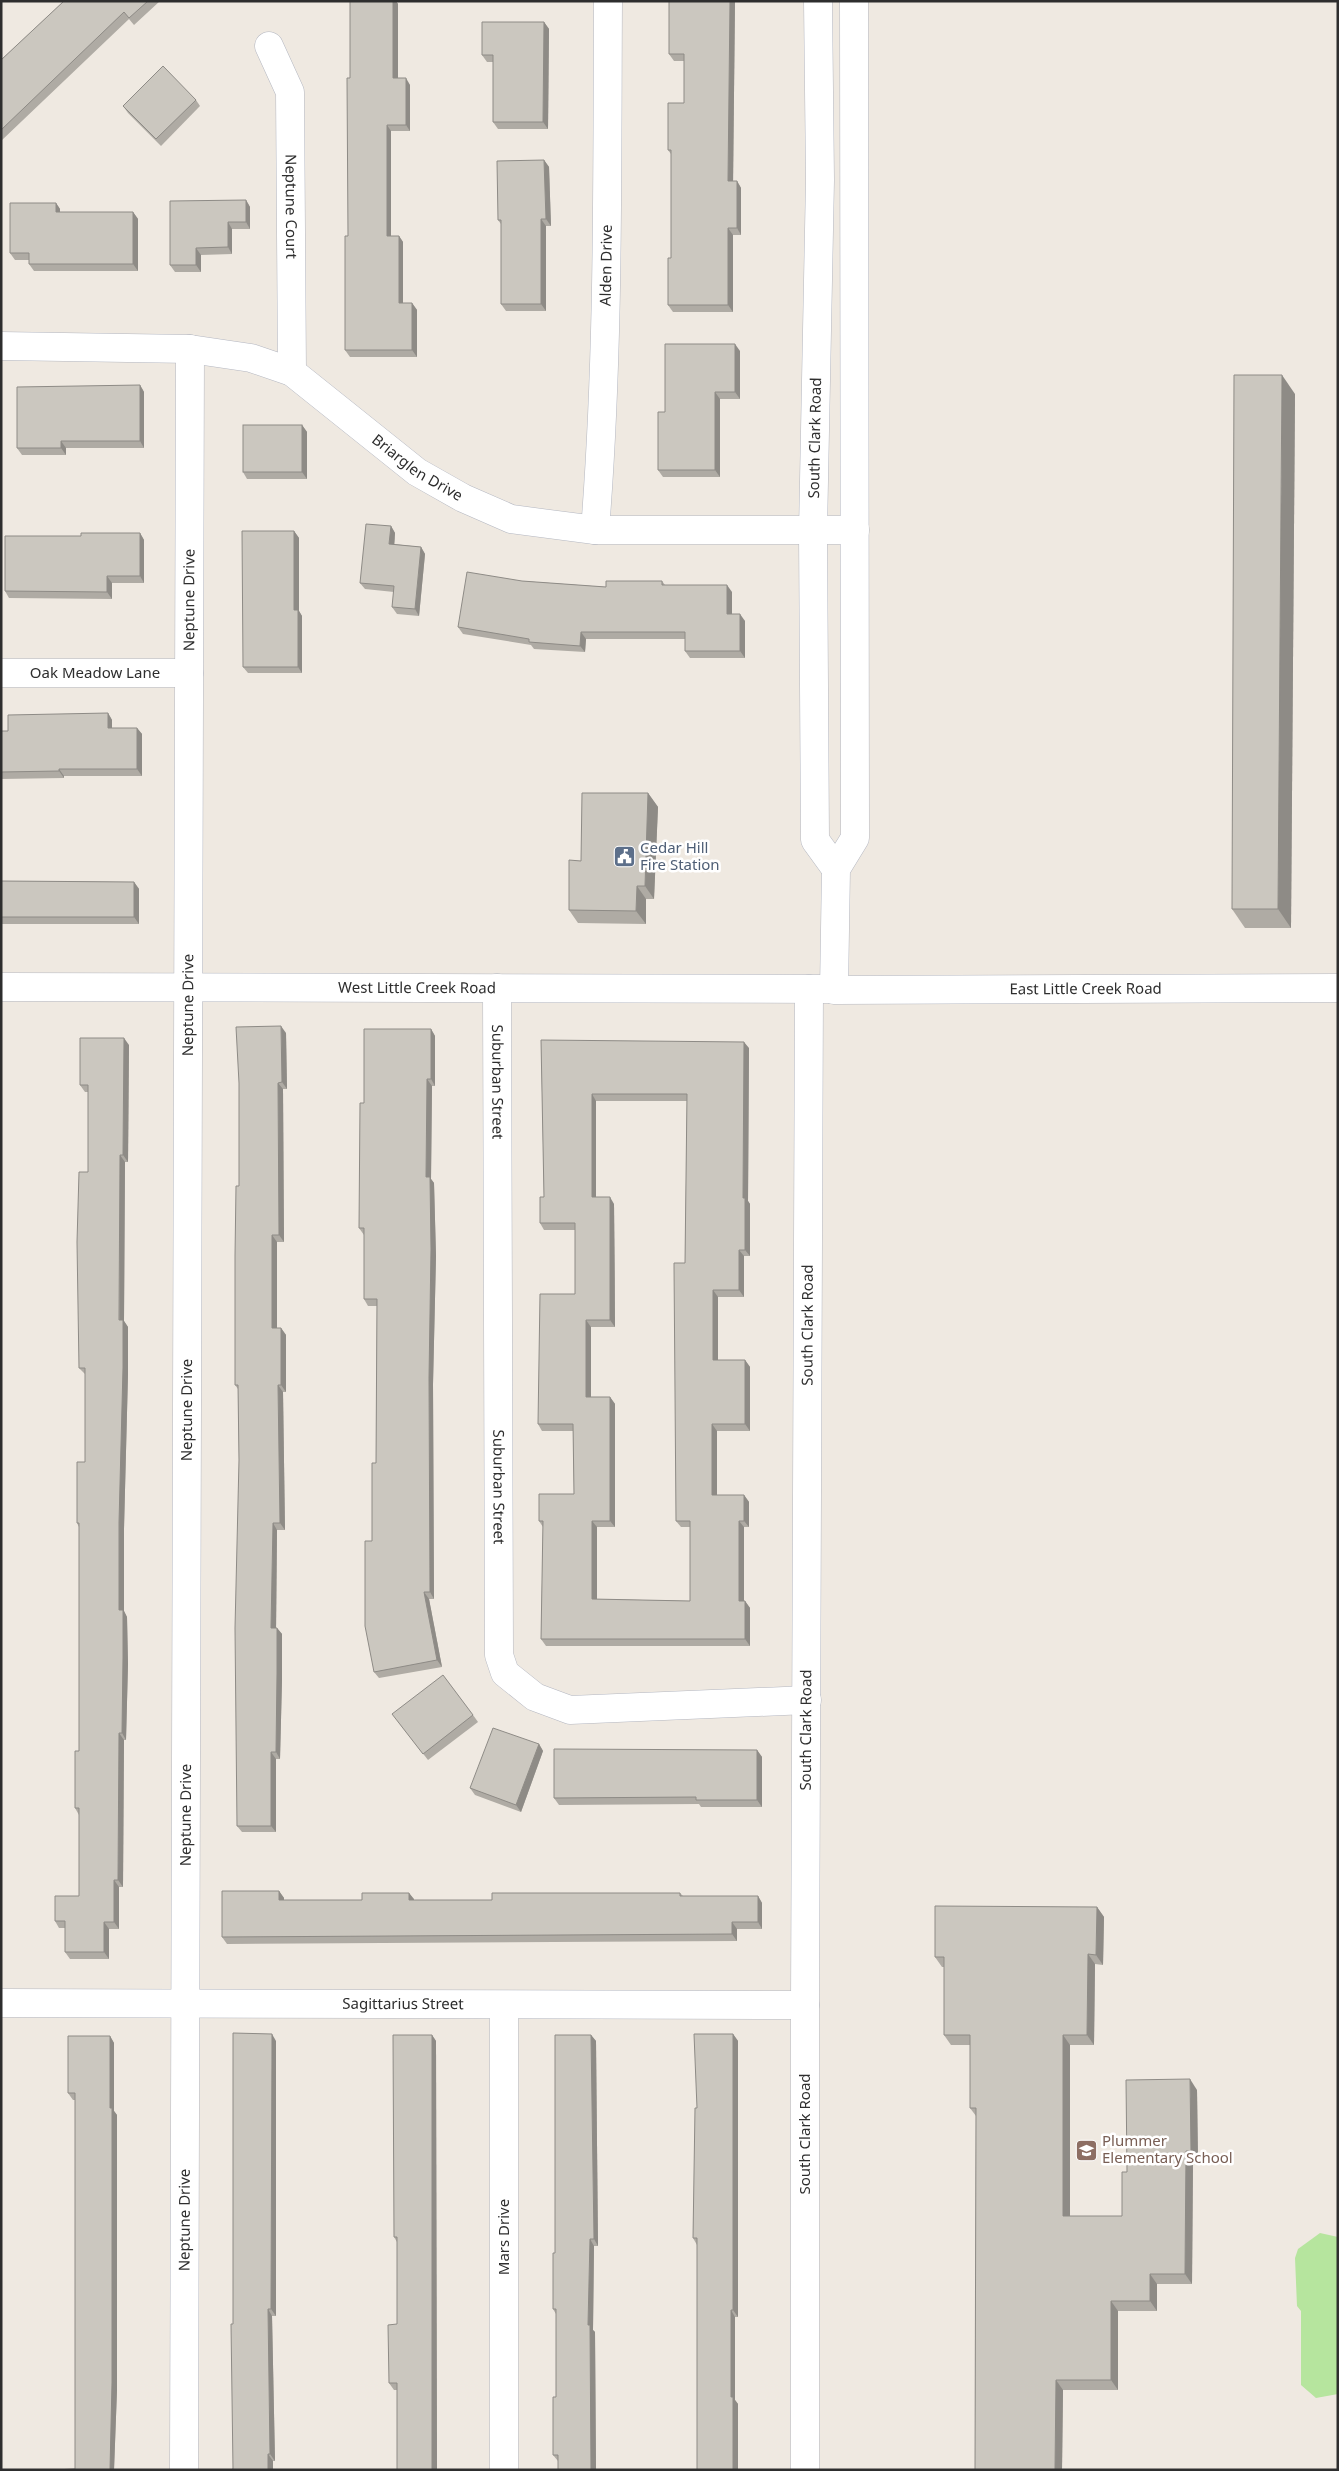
<svg xmlns="http://www.w3.org/2000/svg" width="1339" height="2471" font-family="'Noto Sans',sans-serif">
<style>
.green{fill:#b6e59e}
.lines{fill:none;stroke-linecap:round;stroke-linejoin:round}
.minor-casing{stroke:#b4b7c1;stroke-width:29}
.tertiary-casing{stroke:#b4b7c1;stroke-width:29}
.minor{stroke:#fff;stroke-width:28}
.tertiary{stroke:#fff;stroke-width:28}
.wall{fill:#afaba4;fill-rule:evenodd}
.shaded-wall{fill:#8e8b86}
.building{fill:#cbc7bf;stroke:#8e8b86;fill-rule:evenodd}
.labels{text-anchor:middle;stroke-width:5;stroke-linejoin:round;paint-order:stroke}
.street-label{font-size:15px;fill:#2e2e2e;stroke:#fff}
.service-label{font-size:15px;fill:#4e5e75;stroke:#fff;text-anchor:start}
.education-label{font-size:15px;fill:#785e54;stroke:#fff;text-anchor:start}
</style>
<rect width="100%" height="100%" fill="#efe9e1"/>
<polygon class="green" points="1320,2233 1338,2237 1338,2394 1316,2398 1301,2385 1301,2311 1297,2306 1295,2258 1298,2249"/>
<g class="lines">
<defs>
<g id="minor">
<path id="s1" d="M269 46 290 92 292 372"/>
<path id="s2" d="M1 346 190 349 251 358 292 372 417 472 463 498 511 519 595 530H855"/>
<path id="s3" d="M595 530C609 354 607 178 608 1"/>
<path id="s4" d="M1 673H189"/>
<path id="s5" d="M1 987 832 989"/>
<path id="s6" d="M497 988 499 1655 505 1673 535 1697 570 1710 807 1700"/>
<path id="s7" d="M1 2003 805 2005"/>
<path id="s8" d="M184 2470 190 349"/>
<polyline points="504,2470 504,2005"/>
</g>
<g id="tertiary">
<polyline points="818,1 820,180 813,531 815,840 836,869"/>
<path id="s9" d="M854 1 855 838 836 869 834 990 1338 988"/>
<path id="s10" d="M805 2470V2005L809 989"/>
</g>
</defs>
<use href="#minor" class="minor-casing"/>
<use href="#tertiary" class="tertiary-casing"/>
<use href="#minor" class="minor"/>
<use href="#tertiary" class="tertiary"/>
</g>
<g class="wall">
<polygon points="64,1 160,1 134,25 129,19 1,141 1,60"/>
<polygon points="350,1 396,1 398,4 398,78 410,85 410,131 391,131 391,236 399,236 403,242 403,303 412,303 417,310 417,357 350,357 345,350 348,236 350,78"/>
<polygon points="669,1 735,1 733,181 737,181 741,188 741,235 733,235 733,312 673,312 668,305 671,258 671,154 668,150 684,103 684,61 674,61 669,54"/>
<polygon points="544,22 549,29 548,129 498,129 493,122 493,62 487,62 482,55"/>
<polygon points="196,100 200,106 161,146 128,113 123,106"/>
<polygon points="544,160 549,167 551,226 546,226 546,311 506,311 501,304 501,224 498,220"/>
<polygon points="246,200 250,207 250,229 232,229 232,254 201,255 201,272 175,272 170,265"/>
<polygon points="56,203 60,209 60,212 133,212 138,219 138,271 34,271 29,264 29,260 15,260 10,253"/>
<polygon points="740,351 740,399 720,399 720,477 663,477 658,470 665,412"/>
<polygon points="140,385 144,392 144,448 66,448 66,455 22,455 17,448"/>
<polygon points="1295,394 1291,928 1245,928 1232,909"/>
<polygon points="302,425 307,432 307,479 247,479 243,472"/>
<polygon points="391,526 395,533 394,544 421,547 425,554 419,616 397,614 392,607 394,592 365,589 360,583"/>
<polygon points="294,531 299,538 299,611 302,616 302,673 248,673 243,667"/>
<polygon points="140,533 144,540 144,583 112,583 112,599 9,598 5,591 81,536"/>
<polygon points="522,581 606,587 662,581 665,585 732,592 732,614 745,621 745,658 690,658 685,651 685,639 586,639 585,652 534,649 531,645 463,634 458,627"/>
<polygon points="108,713 112,720 112,728 137,728 142,734 142,776 64,776 64,778 1,779 1,731 8,731"/>
<polygon points="648,793 658,807 654,899 646,899 646,924 578,923 569,910 581,861"/>
<polygon points="1,881 134,882 139,889 139,924 1,924"/>
<polygon points="431,1029 435,1036 435,1086 432,1086 431,1179 434,1183 436,1256 433,1384 434,1599 429,1599 442,1667 379,1678 374,1672 372,1541 376,1463 377,1306 368,1306 364,1299 364,1235 359,1228 364,1103"/>
<polygon points="286,1033 287,1089 283,1089 284,1242 277,1242 277,1328 281,1328 286,1335 286,1392 283,1392 285,1530 277,1530 276,1628 277,1628 282,1634 282,1680 280,1759 276,1759 276,1832 242,1832 237,1826 239,1460 238,1389 235,1385 239,1186"/>
<path d="M541 1040 749 1048 748 1201 750 1204V1256H744V1297H718V1360H745L750 1367V1431H717V1495H744L749 1502V1527H744V1601H745L750 1608V1646H546L541 1639 543 1527 539 1521 574 1494 573 1431H542L538 1424 575 1294V1230H544L540 1223 544 1197ZM596 1101H687L685 1263 676 1521 681 1527H690V1601L597 1599V1527H615V1404L610 1397H591V1327H615V1279L614 1204 596 1197Z"/>
<polygon points="129,1045 128,1162 125,1162 124,1321 128,1327 128,1374 124,1529 124,1611 127,1617 128,1664 126,1740 124,1740 123,1887 119,1887 119,1929 109,1929 109,1959 70,1959 65,1952 65,1928 59,1928 55,1921 79,1896 79,1815 75,1808 79,1751 79,1527 77,1523 85,1462 85,1374 79,1368 88,1172 88,1092 85,1092 80,1085"/>
<polygon points="473,1715 478,1722 428,1760 397,1720"/>
<polygon points="539,1744 543,1751 521,1812 475,1795 470,1788"/>
<polygon points="757,1750 762,1757 762,1807 701,1807 699,1804 559,1805 554,1798"/>
<polygon points="279,1891 284,1898 284,1900 362,1900 409,1893 414,1900 492,1900 680,1893 683,1896 758,1896 762,1903 762,1929 737,1929 737,1941 227,1944 222,1937"/>
<polygon points="1097,1907 1104,1917 1103,1965 1095,1964 1094,2045 1070,2045 1070,2216 1122,2216 1127,2172 1197,2090 1198,2161 1193,2161 1192,2284 1157,2284 1157,2311 1118,2311 1118,2390 1063,2390 1062,2470 975,2470 976,2116 970,2108 970,2045 951,2045 944,2035 944,1967 942,1967 935,1957"/>
<polygon points="733,2034 738,2041 738,2317 735,2317 735,2400 738,2404 738,2470 697,2245 693,2238 697,2108"/>
<polygon points="432,2035 436,2041 437,2470 397,2470 397,2390 394,2390 389,2383 397,2324 397,2242 394,2237"/>
<polygon points="591,2035 596,2041 598,2246 594,2246 593,2330 595,2332 596,2470 558,2470 558,2461 553,2455 556,2397 556,2314 553,2309 555,2253"/>
<polygon points="110,2036 114,2043 114,2111 117,2115 117,2390 114,2470 54,2470 75,2469 75,2100 73,2100 68,2093"/>
<polygon points="276,2041 276,2316 272,2316 275,2461 273,2461 273,2470 230,2470 233,2469 233,2324"/>
</g>
<g class="shaded-wall">
<polygon points="393,1 396,1 398,4 398,85 393,78"/>
<polygon points="730,1 735,1 733,188 728,181"/>
<polygon points="544,22 549,29 548,129 543,122"/>
<polygon points="406,78 410,85 410,131 406,125"/>
<polygon points="387,125 391,131 391,242 387,236"/>
<polygon points="544,160 549,167 551,226 546,219"/>
<polygon points="737,181 741,188 741,235 737,228"/>
<polygon points="246,200 250,207 250,229 246,222"/>
<polygon points="56,203 60,209 60,219 56,212"/>
<polygon points="133,212 138,219 138,271 133,264"/>
<polygon points="541,219 546,226 546,311 541,304"/>
<polygon points="228,222 232,229 232,254 228,247"/>
<polygon points="728,228 733,235 733,312 728,305"/>
<polygon points="399,236 403,242 403,310 399,303"/>
<polygon points="196,248 201,255 201,272 196,265"/>
<polygon points="412,303 417,310 417,357 412,350"/>
<polygon points="735,344 740,351 740,399 735,392"/>
<polygon points="1282,375 1295,394 1291,928 1278,909"/>
<polygon points="140,385 144,392 144,448 140,441"/>
<polygon points="715,392 720,399 720,477 715,470"/>
<polygon points="302,425 307,432 307,479 302,472"/>
<polygon points="61,441 66,448 66,455 61,448"/>
<polygon points="391,526 395,533 394,551 389,544"/>
<polygon points="294,531 299,538 299,611 302,616 302,673 298,667 294,610"/>
<polygon points="140,533 144,540 144,583 140,576"/>
<polygon points="421,547 425,554 419,616 415,609"/>
<polygon points="107,576 112,583 112,599 107,592"/>
<polygon points="727,585 732,592 732,621 727,614"/>
<polygon points="740,614 745,621 745,658 740,651"/>
<polygon points="581,632 586,639 585,652 580,646"/>
<polygon points="108,713 112,720 112,734 108,728"/>
<polygon points="137,728 142,734 142,776 137,769"/>
<polygon points="59,769 64,776 64,778 59,771"/>
<polygon points="648,793 658,807 654,899 645,886"/>
<polygon points="134,882 139,889 139,924 134,917"/>
<polygon points="637,886 646,899 646,924 636,911"/>
<polygon points="281,1026 286,1033 287,1089 282,1082"/>
<polygon points="431,1029 435,1036 435,1086 431,1079"/>
<polygon points="124,1038 129,1045 128,1162 123,1155"/>
<polygon points="744,1042 749,1048 748,1201 750,1204 750,1256 745,1250 743,1198"/>
<polygon points="427,1079 432,1086 431,1179 434,1183 436,1256 433,1384 434,1599 430,1592 429,1378 426,1177"/>
<polygon points="278,1083 283,1089 284,1242 279,1235"/>
<polygon points="592,1094 596,1101 596,1204 592,1197"/>
<polygon points="120,1155 125,1162 124,1321 128,1327 128,1374 124,1529 124,1611 127,1617 128,1664 126,1740 122,1733 119,1610"/>
<polygon points="610,1197 614,1204 615,1327 610,1320"/>
<polygon points="272,1235 277,1242 277,1335 272,1328"/>
<polygon points="739,1250 744,1256 744,1297 739,1290"/>
<polygon points="713,1290 718,1297 718,1367 713,1360"/>
<polygon points="586,1320 591,1327 591,1404 586,1397"/>
<polygon points="281,1328 286,1335 286,1392 281,1385"/>
<polygon points="745,1360 750,1367 750,1431 745,1424"/>
<polygon points="278,1385 283,1392 285,1530 280,1523"/>
<polygon points="610,1397 615,1404 615,1527 610,1521"/>
<polygon points="712,1424 717,1431 717,1502 712,1495"/>
<polygon points="744,1495 749,1502 749,1527 744,1521"/>
<polygon points="592,1521 597,1527 597,1606 592,1599"/>
<polygon points="739,1521 744,1527 744,1608 739,1601"/>
<polygon points="273,1523 277,1530 276,1634 271,1628"/>
<polygon points="424,1592 429,1599 442,1667 437,1660"/>
<polygon points="745,1601 750,1608 750,1646 745,1639"/>
<polygon points="277,1628 282,1634 282,1680 280,1759 276,1752"/>
<polygon points="119,1733 124,1740 123,1887 118,1880"/>
<polygon points="539,1744 543,1751 521,1812 516,1805"/>
<polygon points="757,1750 762,1757 762,1807 757,1800"/>
<polygon points="271,1752 276,1759 276,1832 271,1826"/>
<polygon points="114,1880 119,1887 119,1929 114,1922"/>
<polygon points="279,1891 284,1898 284,1907 279,1900"/>
<polygon points="409,1893 414,1899 414,1907 409,1900"/>
<polygon points="758,1896 762,1903 762,1929 758,1922"/>
<polygon points="1097,1907 1104,1917 1103,1965 1096,1955"/>
<polygon points="104,1922 109,1929 109,1959 104,1952"/>
<polygon points="732,1922 737,1929 737,1941 732,1934"/>
<polygon points="1088,1954 1095,1964 1094,2045 1087,2035"/>
<polygon points="272,2034 276,2041 276,2316 271,2309"/>
<polygon points="733,2034 738,2041 738,2317 733,2310"/>
<polygon points="432,2035 436,2041 437,2470 432,2470"/>
<polygon points="591,2035 596,2041 598,2246 594,2239"/>
<polygon points="1063,2035 1070,2045 1070,2226 1063,2216"/>
<polygon points="110,2036 114,2043 114,2111 117,2115 117,2390 114,2470 110,2470"/>
<polygon points="1190,2079 1197,2090 1198,2161 1191,2151"/>
<polygon points="1186,2151 1193,2161 1192,2284 1185,2274"/>
<polygon points="590,2239 594,2246 593,2330 595,2332 596,2470 591,2470 588,2325"/>
<polygon points="1150,2274 1157,2284 1157,2311 1150,2301"/>
<polygon points="1111,2301 1118,2311 1118,2390 1111,2380"/>
<polygon points="268,2309 272,2316 275,2461 270,2454"/>
<polygon points="731,2310 735,2317 735,2400 738,2404 738,2470 733,2470 731,2397"/>
<polygon points="1056,2380 1063,2390 1062,2470 1055,2470"/>
<polygon points="268,2454 273,2461 273,2470 268,2470"/>
</g>
<g class="building">
<polygon points="64,1 148,1 129,18 124,12 1,130 1,60"/>
<polygon points="350,1 393,1 393,78 406,78 406,125 387,125 387,236 399,236 399,303 412,303 412,350 345,350 345,236 348,236 347,78 350,78"/>
<polygon points="669,1 730,1 728,181 737,181 737,228 728,228 728,305 668,305 668,258 671,258 671,150 668,150 668,103 684,103 684,54 669,54"/>
<polygon points="482,22 544,22 543,122 493,122 493,55 482,55"/>
<polygon points="163,66 196,100 156,139 123,106"/>
<polygon points="544,160 546,219 541,219 541,304 501,304 501,220 498,220 497,161"/>
<polygon points="246,200 246,222 228,222 228,247 196,248 196,265 170,265 170,201"/>
<polygon points="10,203 56,203 56,212 133,212 133,264 29,264 29,253 10,253"/>
<polygon points="665,344 735,344 735,392 715,392 715,470 658,470 658,412 665,412"/>
<polygon points="1234,375 1282,375 1278,909 1232,909"/>
<polygon points="140,385 140,441 61,441 61,448 17,448 17,387"/>
<rect x="243" y="425" width="59" height="47"/>
<polygon points="366,524 391,526 389,544 421,547 415,609 392,607 394,586 360,583"/>
<polygon points="242,531 294,531 294,610 298,610 298,667 243,667"/>
<polygon points="81,533 140,533 140,576 107,576 107,592 5,591 5,536 81,536"/>
<polygon points="467,572 522,581 606,587 606,581 662,581 662,585 727,585 727,614 740,614 740,651 685,651 685,632 581,632 580,646 529,642 529,639 458,627"/>
<polygon points="108,713 108,728 137,728 137,769 59,769 59,771 1,772 1,731 8,731 8,715"/>
<polygon points="582,793 648,793 645,886 637,886 636,911 569,910 569,860 581,861"/>
<polygon points="1,881 134,882 134,917 1,917"/>
<polygon points="281,1026 282,1082 278,1083 279,1235 272,1235 272,1328 281,1328 281,1385 278,1385 280,1523 273,1523 271,1628 277,1628 277,1674 276,1752 271,1752 271,1826 237,1826 235,1628 239,1460 238,1385 235,1385 235,1256 236,1186 239,1186 239,1083 236,1027"/>
<polygon points="364,1029 431,1029 431,1079 427,1079 426,1177 430,1177 431,1249 429,1378 430,1592 424,1592 437,1660 374,1672 365,1626 365,1541 372,1541 372,1463 376,1463 377,1299 364,1299 364,1228 359,1228 360,1103 364,1103"/>
<polygon points="80,1038 124,1038 123,1155 120,1155 119,1320 123,1320 123,1368 119,1523 119,1610 123,1610 123,1658 122,1733 119,1733 118,1880 114,1880 114,1922 104,1922 104,1952 65,1952 65,1921 55,1921 55,1896 79,1896 79,1808 75,1808 75,1751 79,1751 79,1523 77,1523 77,1462 85,1462 85,1368 79,1368 77,1242 79,1172 88,1172 88,1085 80,1085"/>
<path d="M541 1040 744 1042 743 1198H745V1250H739V1290H713V1360H745V1424H712V1495H744V1521H739V1601H745V1639H541L543 1521H539V1494H574L573 1424H538L540 1294H575V1223H540V1197H544ZM592 1094H687L685 1263H674L676 1521H690V1601L592 1599V1521H610V1397H586V1320H610V1197H592Z"/>
<polygon points="443,1675 473,1715 423,1754 392,1714"/>
<polygon points="493,1728 539,1744 516,1805 470,1788"/>
<polygon points="554,1749 757,1750 757,1800 696,1800 696,1797 554,1798"/>
<polygon points="222,1891 279,1891 279,1900 362,1900 362,1893 409,1893 409,1900 492,1900 492,1893 680,1893 680,1896 758,1896 758,1922 732,1922 732,1934 222,1937"/>
<polygon points="935,1906 1097,1907 1096,1955 1088,1954 1087,2035 1063,2035 1063,2216 1122,2216 1122,2172 1127,2172 1126,2080 1190,2079 1191,2151 1186,2151 1185,2274 1150,2274 1150,2301 1111,2301 1111,2380 1056,2380 1055,2470 975,2470 976,2108 970,2108 970,2035 944,2035 944,1957 935,1957"/>
<polygon points="233,2033 272,2034 271,2309 268,2309 270,2454 268,2454 268,2470 230,2470 233,2469 231,2324 233,2324"/>
<polygon points="694,2034 733,2034 733,2310 731,2310 731,2397 733,2397 733,2470 697,2470 697,2238 693,2238 695,2108 697,2108"/>
<polygon points="393,2035 432,2035 432,2470 397,2470 397,2383 389,2383 388,2325 397,2324 397,2237 394,2237"/>
<polygon points="555,2035 591,2035 594,2239 590,2239 588,2325 590,2325 591,2470 558,2470 558,2455 553,2455 553,2397 556,2397 556,2309 553,2309 553,2253 555,2253"/>
<polygon points="68,2036 110,2036 110,2108 112,2108 112,2383 110,2470 54,2470 75,2469 75,2093 68,2093"/>
</g>
<defs>
<symbol id="civic-square" viewBox="-11 -11 22 22"><rect x="-9" y="-9" width="18" height="18" rx="4" fill="#5c6f8a" stroke="#fff"/><path d="M-.6-6.5H3V-4.5H.6V-3L4-1V1h2V6H-6V1h2V-1L-.6-3ZM-1.2 2.5V6h2.4V2.5Z" fill="#fff"/></symbol>
<symbol id="school-square" viewBox="-11 -11 22 22"><rect x="-9" y="-9" width="18" height="18" rx="4" fill="#8d6e63" stroke="#fff"/><path d="M0-5L7-2L0 1L-7-2ZM-4 1L0 2.5L4 1V4Q0 6-4 4Z" fill="#fff"/></symbol>
</defs>
<g fill-rule="evenodd">
<use href="#civic-square" x="612" y="844" width="25" height="25"/>
<use href="#school-square" x="1074" y="2138" width="25" height="25"/>
</g>
<g class="labels">
<g class="street-label">
<text dy="5" stroke="none"><textPath href="#s1" startOffset="165">Neptune Court</textPath></text>
<text dy="5" stroke="none"><textPath href="#s3" startOffset="265">Alden Drive</textPath></text>
<text transform="translate(815 438) rotate(-89)" y="5">South Clark Road</text>
<text dy="5" stroke="none"><textPath href="#s2" startOffset="452">Briarglen Drive</textPath></text>
<text dy="5" stroke="none"><textPath href="#s8" startOffset="1870">Neptune Drive</textPath></text>
<text dy="5" stroke="none"><textPath href="#s4" startOffset="94">Oak Meadow Lane</textPath></text>
<text dy="5" stroke="none"><textPath href="#s5" startOffset="416">West Little Creek Road</textPath></text>
<text dy="5" stroke="none"><textPath href="#s9" startOffset="1246">East Little Creek Road</textPath></text>
<text dy="5" stroke="none"><textPath href="#s8" startOffset="1465">Neptune Drive</textPath></text>
<text dy="5" stroke="none"><textPath href="#s6" startOffset="94">Suburban Street</textPath></text>
<text dy="5" stroke="none"><textPath href="#s10" startOffset="1145">South Clark Road</textPath></text>
<text dy="5" stroke="none"><textPath href="#s8" startOffset="1060">Neptune Drive</textPath></text>
<text dy="5" stroke="none"><textPath href="#s6" startOffset="499">Suburban Street</textPath></text>
<text dy="5" stroke="none"><textPath href="#s10" startOffset="740">South Clark Road</textPath></text>
<text dy="5" stroke="none"><textPath href="#s8" startOffset="655">Neptune Drive</textPath></text>
<text dy="5" stroke="none"><textPath href="#s7" startOffset="402">Sagittarius Street</textPath></text>
<text transform="translate(805 2134) rotate(-90)" y="5">South Clark Road</text>
<text dy="5" stroke="none"><textPath href="#s8" startOffset="250">Neptune Drive</textPath></text>
<text transform="translate(504 2237) rotate(-90)" y="5">Mars Drive</text>
</g>
<g class="service-label">
<text x="640" y="853">Cedar Hill<tspan x="640" dy="17">Fire Station</tspan></text>
</g>
<g class="education-label">
<text x="1102" y="2146">Plummer<tspan x="1102" dy="17">Elementary School</tspan></text>
</g>
</g>
<rect width="1339" height="2471" fill="none" stroke="#2e2e2e" stroke-width="5"/>
</svg>
